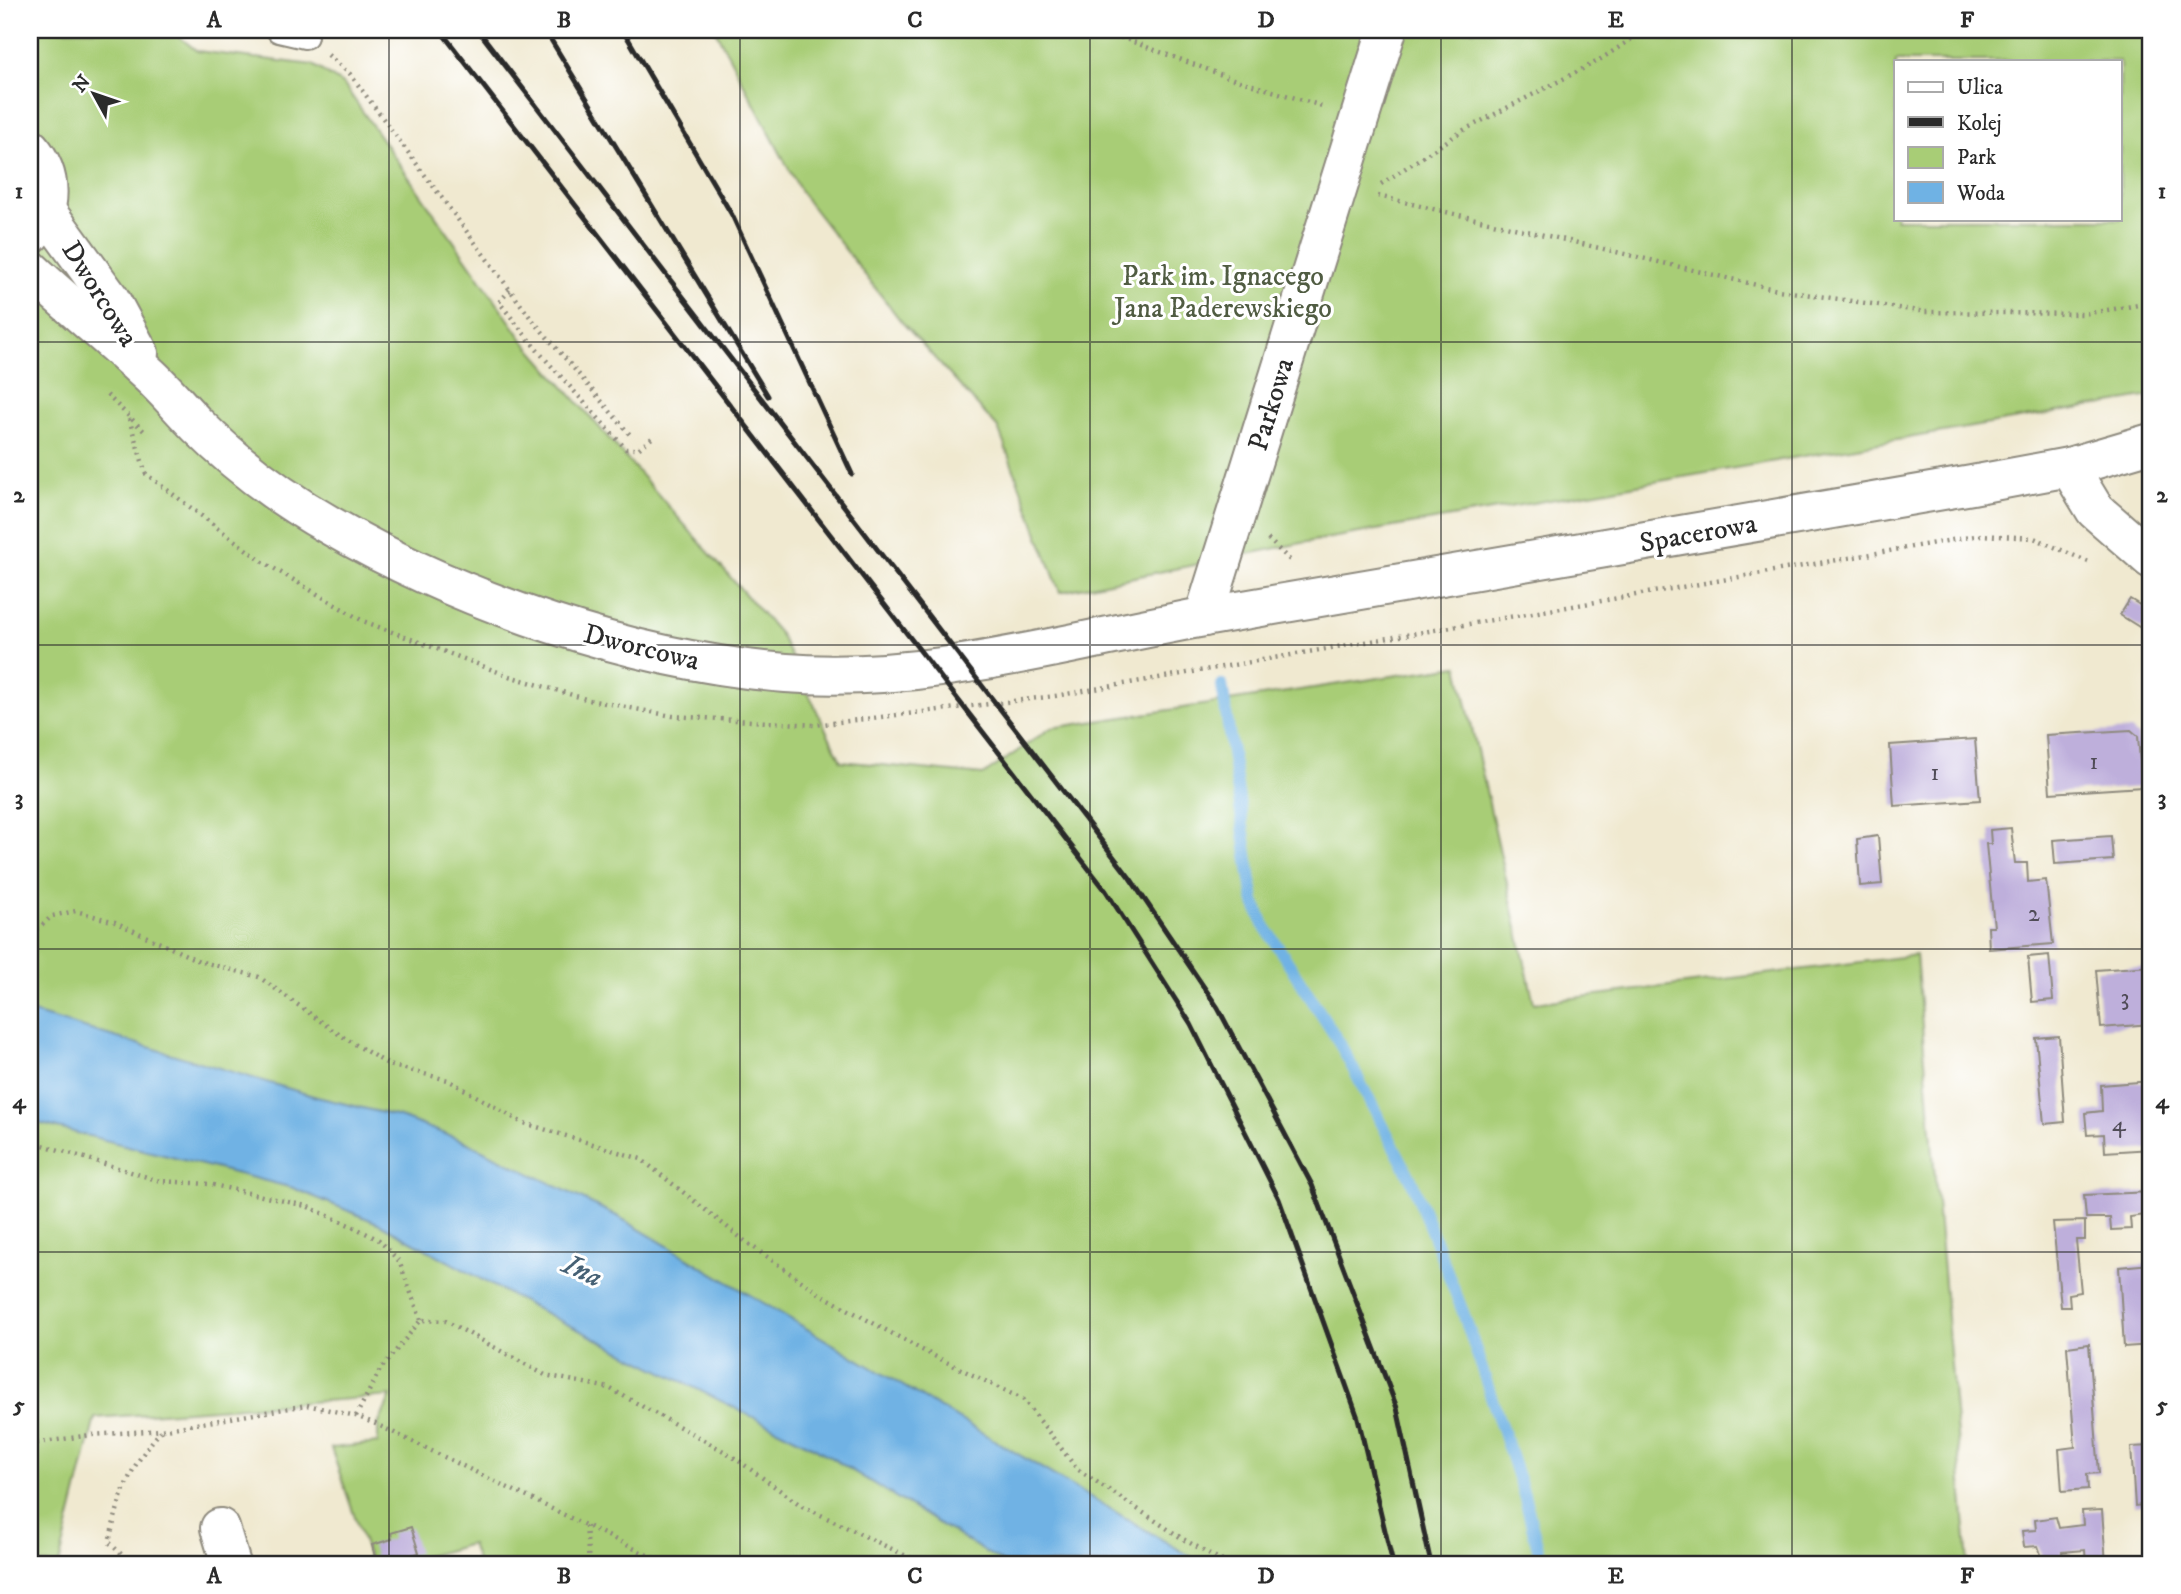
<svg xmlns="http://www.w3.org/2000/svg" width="2181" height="1594" font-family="'IM FELL DW Pica',serif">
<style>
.green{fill:#a8cd76;stroke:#6a7c50;stroke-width:2;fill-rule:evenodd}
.water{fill:#6fb2e4;stroke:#4d6e88;stroke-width:2}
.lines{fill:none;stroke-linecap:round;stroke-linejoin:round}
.stream{stroke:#6fb2e4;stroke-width:12}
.building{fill:#beafdb}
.lane-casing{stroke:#8e8a7e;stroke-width:28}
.street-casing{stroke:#8e8a7e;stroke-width:42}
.secondary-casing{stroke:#8e8a7e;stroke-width:42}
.path{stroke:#8e8a7e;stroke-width:4.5;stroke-dasharray:2 5;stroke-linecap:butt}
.lane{stroke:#fff;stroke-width:24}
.street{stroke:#fff;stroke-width:38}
.secondary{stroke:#fff;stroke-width:38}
.rail{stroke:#2b2b2b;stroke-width:5}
.grid{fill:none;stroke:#2b2b2b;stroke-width:2;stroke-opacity:0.55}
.labels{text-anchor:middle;stroke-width:6;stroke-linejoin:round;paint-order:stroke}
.number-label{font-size:24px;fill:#504c57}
.park-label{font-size:28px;fill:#505c42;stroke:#fff}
.street-label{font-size:28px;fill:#2b2b2b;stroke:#fff}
.water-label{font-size:30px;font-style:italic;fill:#466175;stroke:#fff}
.neatline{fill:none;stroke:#2b2b2b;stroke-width:2.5}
.grid-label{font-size:23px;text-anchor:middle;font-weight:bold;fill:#2b2b2b}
</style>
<rect width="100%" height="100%" fill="#fff"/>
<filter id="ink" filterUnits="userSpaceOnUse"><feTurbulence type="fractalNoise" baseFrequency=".0143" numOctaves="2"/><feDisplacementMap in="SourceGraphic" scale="14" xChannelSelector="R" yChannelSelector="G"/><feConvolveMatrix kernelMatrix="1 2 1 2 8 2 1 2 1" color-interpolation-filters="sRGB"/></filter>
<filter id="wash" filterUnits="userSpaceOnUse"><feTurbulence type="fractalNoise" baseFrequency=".00686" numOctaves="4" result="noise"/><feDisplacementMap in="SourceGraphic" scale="28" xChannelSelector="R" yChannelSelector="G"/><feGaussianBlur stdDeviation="1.57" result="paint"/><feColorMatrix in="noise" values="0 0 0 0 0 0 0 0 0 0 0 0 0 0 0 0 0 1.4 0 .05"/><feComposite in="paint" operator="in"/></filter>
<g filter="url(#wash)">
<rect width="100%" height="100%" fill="#f0e9d0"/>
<g class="green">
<polygon points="30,30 171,30 197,51 313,65 344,85 523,340 780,634 841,761 983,775 1051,728 1458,666 1534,1003 1916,955 1968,1564 478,1564 471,1544 399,1564 371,1564 331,1448 378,1443 378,1425 391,1396 95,1418 59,1564 30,1564"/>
<path d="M715 30H2151V396L1307 542 1060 592 998 428 901 321 802 194ZM1896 61H2120V219H1896Z"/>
</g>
<polygon class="water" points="30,1012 317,1097 400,1117 464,1141 617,1216 1203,1564 1005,1564 815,1448 523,1302 380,1224 293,1188 30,1121"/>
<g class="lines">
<polyline class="stream" points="1222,685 1254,901 1264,925 1339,1042 1411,1179 1463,1312 1524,1495 1542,1564"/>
</g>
<g id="blocks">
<g class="building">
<polygon points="2130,599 2151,612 2144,630 2120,615"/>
<polygon points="2131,730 2138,736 2142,787 2050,793 2046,735"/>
<polygon points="1975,739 1980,800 1894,806 1890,745"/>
<polygon points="2011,828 2015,863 2027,863 2028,882 2046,880 2053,944 1989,949 1988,927 1994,927 1986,844 1991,844 1990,830"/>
<polygon points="1878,836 1882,884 1860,886 1857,839"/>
<polygon points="2111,836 2113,860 2055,864 2053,840"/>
<polygon points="2049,955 2053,1000 2032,1002 2028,957"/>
<polygon points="2151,966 2151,1024 2101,1028 2096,970"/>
<polygon points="2059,1036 2065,1122 2044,1124 2036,1038"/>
<polygon points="2151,1081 2151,1149 2105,1152 2104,1134 2087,1135 2085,1113 2102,1111 2101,1085"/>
<polygon points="2151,1192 2151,1214 2130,1217 2131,1229 2111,1230 2110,1218 2086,1218 2084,1195"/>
<polygon points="2085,1221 2085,1240 2076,1240 2081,1292 2069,1294 2070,1307 2061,1307 2053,1222"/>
<polygon points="2151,1264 2151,1345 2124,1347 2119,1267"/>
<polygon points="2089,1344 2099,1473 2087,1474 2088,1489 2062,1491 2059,1449 2075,1447 2067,1347"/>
<polygon points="2151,1446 2151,1504 2135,1506 2131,1447"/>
<polygon points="2102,1510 2106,1564 2086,1564 2085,1550 2062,1552 2062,1561 2044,1563 2038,1546 2024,1547 2022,1531 2036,1530 2035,1520 2056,1517 2059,1528 2083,1525 2082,1511"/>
<polygon points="411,1527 419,1553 377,1564 372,1545 392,1539 391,1533"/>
<polygon points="2146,1536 2151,1536 2151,1564 2147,1564"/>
</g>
</g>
</g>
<g filter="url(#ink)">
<use href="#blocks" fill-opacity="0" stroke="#8e8a7e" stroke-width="2"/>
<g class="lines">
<defs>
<polyline id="lane" points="279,30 305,36"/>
<g id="street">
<polyline points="1204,617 1387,30"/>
<polyline points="220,1528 231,1564"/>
</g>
<g id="secondary">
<path d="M30 148C53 174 54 210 30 235"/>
<polyline points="46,211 110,299 139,353"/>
<path d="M30 269C68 305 109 337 147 373 165 389 181 409 198 426 237 465 283 499 331 526 463 602 634 661 786 673 928 684 1070 641 1209 616 1463 572 1718 529 1972 485L2069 467 2151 443"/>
<polyline points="2069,467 2095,510 2151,559"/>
</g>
</defs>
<use href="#lane" class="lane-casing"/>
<use href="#street" class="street-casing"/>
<use href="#secondary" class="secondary-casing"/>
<g class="path">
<polyline points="1101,30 1233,79 1322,106"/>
<polyline points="328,55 350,74 530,317 632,437"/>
<polyline points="1381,184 1464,130 1596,62 1646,30"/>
<polyline points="1378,196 1778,290 1925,312 2083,314 2151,303"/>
<polyline points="510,290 499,302 538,351 626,449 638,449 652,438"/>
<polyline points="107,395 146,433"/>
<polyline points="129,419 146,474 263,562 363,621 509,676 589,700 672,716 815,725 1055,696 1981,535 2034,538 2091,563"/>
<polyline points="1268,539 1292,562"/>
<polyline points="30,931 39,928 52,916 76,911 115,922 199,961 259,977 340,1035 389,1065 448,1080 521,1122 641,1159 746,1242 820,1294 924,1351 1024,1400 1077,1469 1183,1539 1228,1564"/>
<polyline points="30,1141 160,1181 209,1184 306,1206 356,1228 379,1240 399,1261 421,1320"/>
<polyline points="356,1416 380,1370 421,1320 446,1321 545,1375 609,1388 729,1454 802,1506 923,1564"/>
<polyline points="30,1444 91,1435 161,1430 307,1405 356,1416 378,1425 666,1564"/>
<polyline points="586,1526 589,1564"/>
<path d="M131 1564 109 1542C121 1493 127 1470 161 1431"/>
</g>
<use href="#lane" class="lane"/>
<use href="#street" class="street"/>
<use href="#secondary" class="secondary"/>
<g class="rail">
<polyline points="440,30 1106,891 1191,1024 1279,1199 1358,1418 1393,1564"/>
<polyline points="478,30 1130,878 1218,1008 1312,1185 1397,1408 1431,1564"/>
<polyline points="545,30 768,396"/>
<polyline points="623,30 732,215 852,474"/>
</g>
</g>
</g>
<path class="grid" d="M389 30V1564M740 30V1564M1090 30V1564M1441 30V1564M1792 30V1564M30 342H2151M30 645H2151M30 949H2151M30 1252H2151"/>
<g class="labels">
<g class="number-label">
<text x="2094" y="769">1</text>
<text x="1935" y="780">1</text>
<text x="2034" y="921">2</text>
<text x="2125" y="1005">3</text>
<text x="2119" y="1131">4</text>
</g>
<g class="park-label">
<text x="1223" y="285">Park im. Ignacego<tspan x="1223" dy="32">Jana Paderewskiego</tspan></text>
</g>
<g class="street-label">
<text transform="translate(101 293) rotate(58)" y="10">Dworcowa</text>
<text transform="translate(1270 404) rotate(-73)" y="10">Parkowa</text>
<text transform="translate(1698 532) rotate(-10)" y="10">Spacerowa</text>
<text transform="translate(642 646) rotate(14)" y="10">Dworcowa</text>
</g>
<g class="water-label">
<text transform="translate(583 1270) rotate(25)" y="10">Ina</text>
</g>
</g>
<rect width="2181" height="1594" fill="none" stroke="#fff" stroke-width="77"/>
<rect x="1894" y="60" width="228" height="161" fill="#ffffff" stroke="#aaaaaa" stroke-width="2"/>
<rect x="1908" y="82" width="35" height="10" fill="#ffffff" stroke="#aaaaaa" stroke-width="2"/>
<text x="1957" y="94" font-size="21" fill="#2b2b2b">Ulica</text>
<rect x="1908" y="117" width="35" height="10" fill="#2b2b2b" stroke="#aaaaaa" stroke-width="2"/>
<text x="1957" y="130" font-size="21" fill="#2b2b2b">Kolej</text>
<rect x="1908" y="147" width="35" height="21" fill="#a8cd76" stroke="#aaaaaa" stroke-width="2"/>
<text x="1957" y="164" font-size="21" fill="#2b2b2b">Park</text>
<rect x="1908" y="182" width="35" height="21" fill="#6fb2e4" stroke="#aaaaaa" stroke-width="2"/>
<text x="1957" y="200" font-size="21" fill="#2b2b2b">Woda</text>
<g transform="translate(94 94) rotate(310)" stroke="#ffffff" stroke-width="5" paint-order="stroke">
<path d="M0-5L12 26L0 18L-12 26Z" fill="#2b2b2b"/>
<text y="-10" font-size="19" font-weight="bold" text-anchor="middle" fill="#2b2b2b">N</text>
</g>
<rect x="38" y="38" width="2104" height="1518" class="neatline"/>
<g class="grid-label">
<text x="214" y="27">A</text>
<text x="564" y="27">B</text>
<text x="915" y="27">C</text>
<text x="1266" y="27">D</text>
<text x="1616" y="27">E</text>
<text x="1967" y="27">F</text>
<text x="19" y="198">1</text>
<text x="2162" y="198">1</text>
<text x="19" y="502">2</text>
<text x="2162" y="502">2</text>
<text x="19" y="805">3</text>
<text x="2162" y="805">3</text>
<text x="19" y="1108">4</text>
<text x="2162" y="1108">4</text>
<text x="19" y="1412">5</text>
<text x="2162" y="1412">5</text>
<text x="214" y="1583">A</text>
<text x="564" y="1583">B</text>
<text x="915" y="1583">C</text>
<text x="1266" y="1583">D</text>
<text x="1616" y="1583">E</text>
<text x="1967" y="1583">F</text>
</g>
</svg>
